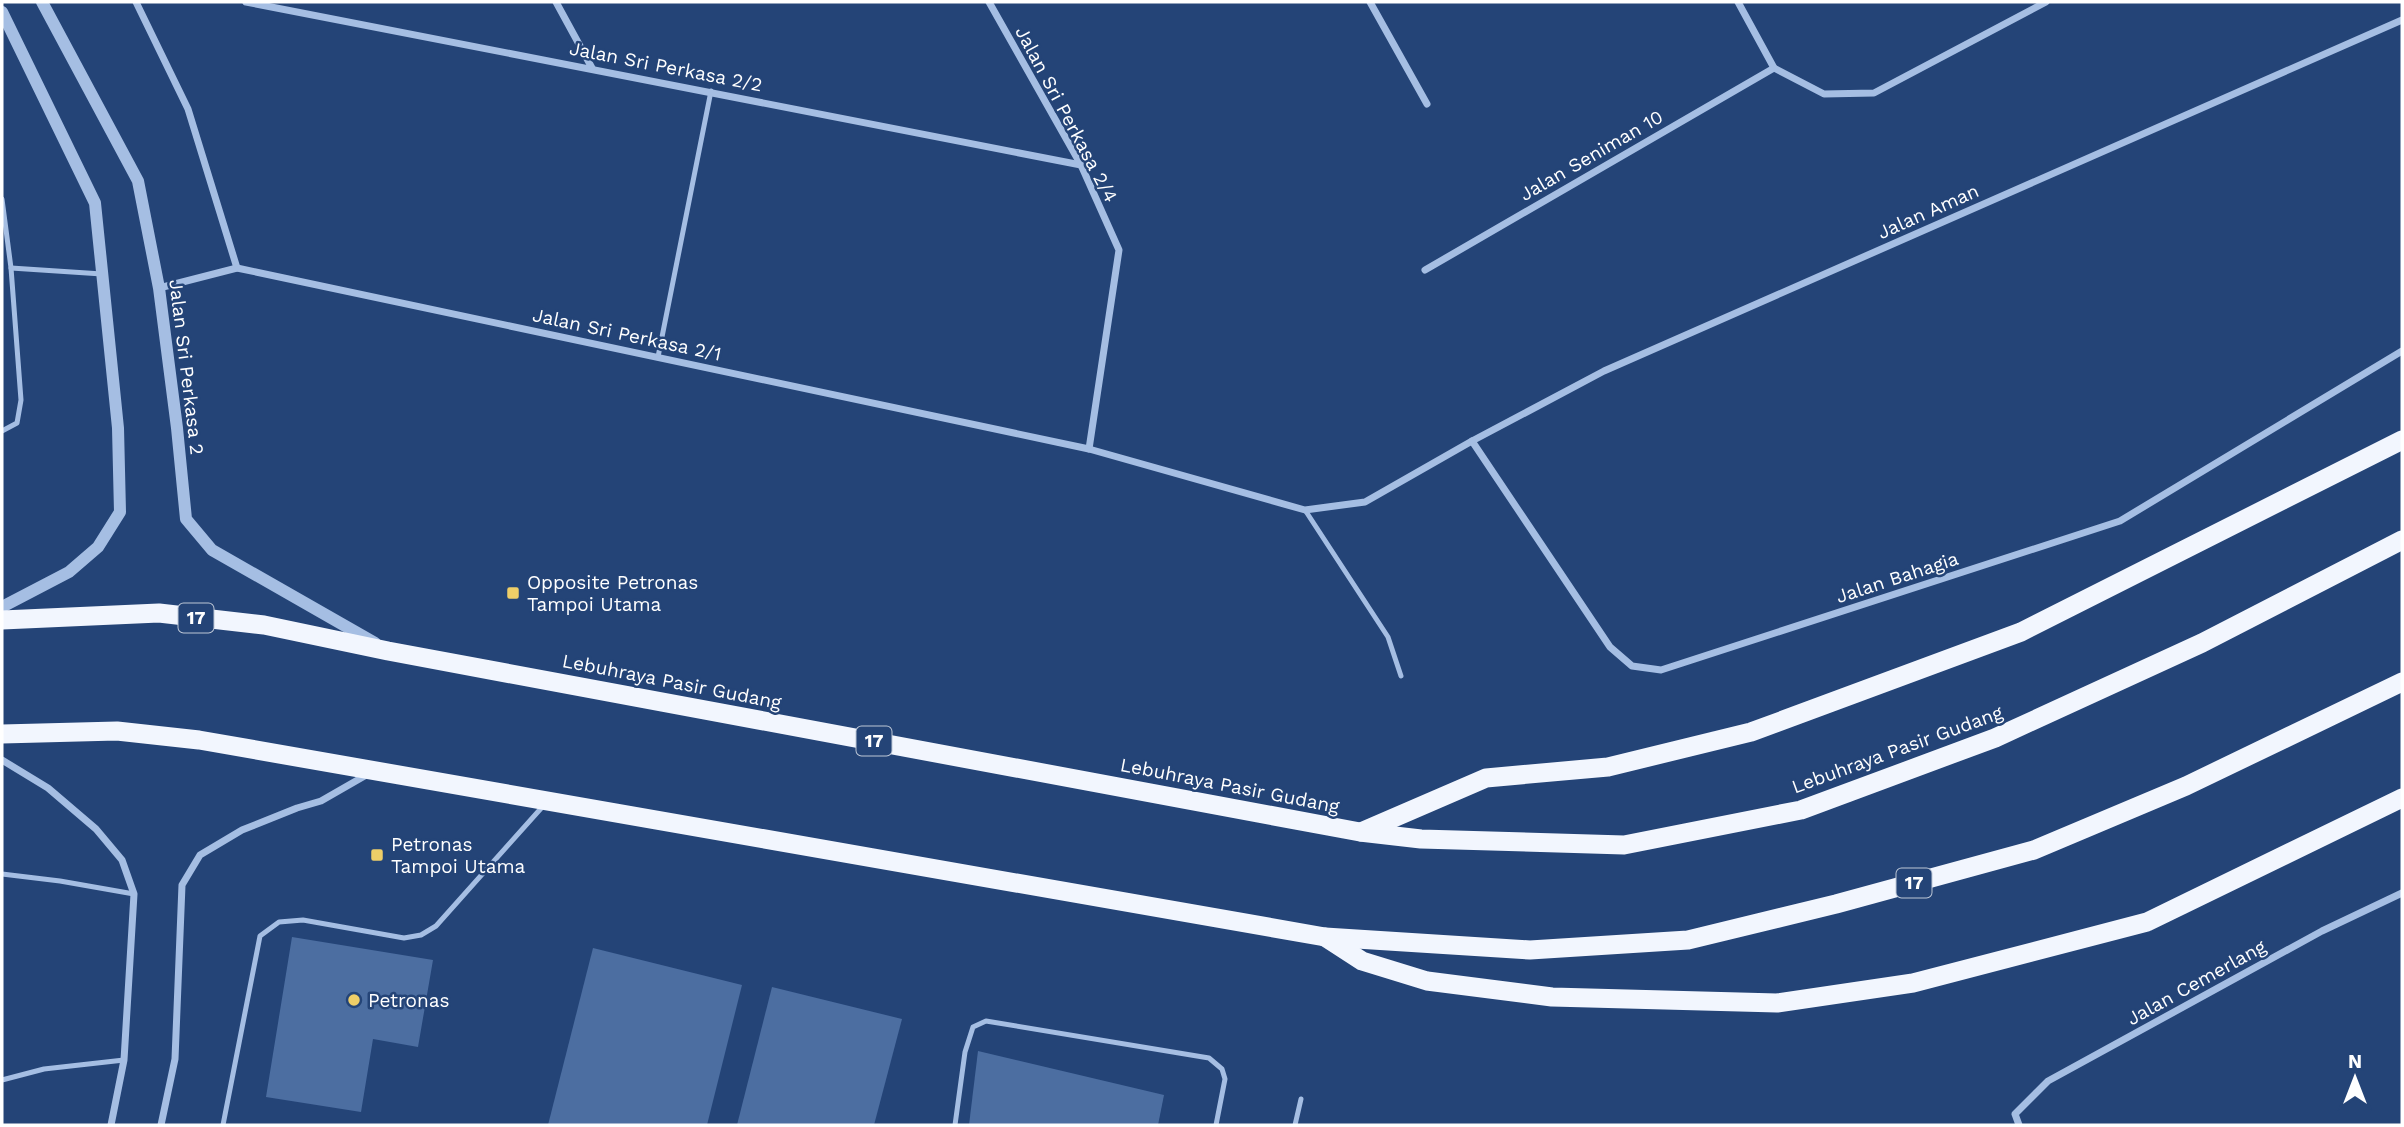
<svg xmlns="http://www.w3.org/2000/svg" width="2404" height="1127" font-family="'Work Sans',sans-serif">
<style>
.building{fill:#4c6ea1}
.lines{fill:none;stroke-linecap:round;stroke-linejoin:round}
.service{stroke:#a5bee3;stroke-width:5}
.minor{stroke:#a5bee3;stroke-width:7}
.tertiary{stroke:#a5bee3;stroke-width:12}
.trunk{stroke:#f2f6fe;stroke-width:19}
.poi-dot{fill:#eece68;stroke:#244477;stroke-width:2.5}
.labels{text-anchor:middle;stroke-width:5;stroke-linejoin:round;paint-order:stroke}
.shield{fill:#244477;stroke:#bdc7d6;stroke-width:2}
.shield-label{font-size:18px;font-weight:bold;fill:#fff}
.street-label{font-size:19px;fill:#fff;stroke:#244477}
.poi-label{font-size:19px;fill:#fff;stroke:#244477;text-anchor:start}
</style>
<rect width="100%" height="100%" fill="#244477"/>
<g class="building">
<polygon points="292,937 433,960 418,1047 373,1039 361,1112 266,1097"/>
<polygon points="593,948 742,985 707,1125 548,1125"/>
<polygon points="772,987 902,1019 874,1125 737,1125"/>
<polygon points="978,1051 1164,1095 1158,1125 969,1125"/>
</g>
<g class="lines">
<g class="service">
<polyline points="2,199 11,268 21,400 17,423 2,431"/>
<polyline points="11,268 102,274"/>
<polyline points="658,357 711,91"/>
<polyline points="1305,510 1388,637 1401,676"/>
<polyline points="2,874 60,881 134,894"/>
<polyline points="2,1080 44,1069 124,1060"/>
<polyline points="223,1125 260,936 279,922 303,920 404,938 421,935 436,926 544,805"/>
<polyline points="955,1125 965,1052 973,1027 986,1021 1209,1058 1222,1069 1225,1079 1216,1125"/>
<polyline points="1295,1125 1301,1099"/>
</g>
<g class="minor">
<polyline points="136,2 188,109 237,268"/>
<polyline points="246,2 1081,165"/>
<polyline points="556,2 592,68"/>
<polyline points="989,2 1081,165 1119,250 1089,449"/>
<polyline points="1370,2 1427,104"/>
<polyline points="1738,2 1774,68 1824,94 1874,93 2046,2"/>
<polyline points="1425,270 1774,68"/>
<polyline points="159,288 237,268 1089,449 1305,510 1365,502 1472,441 1604,371 2402,20"/>
<polyline points="1472,441 1610,647 1632,666 1661,670 2120,521 2402,351"/>
<polyline points="2,760 48,788 96,829 122,860 134,894 124,1060 111,1125"/>
<polyline points="161,1125 175,1059 182,885 200,855 242,830 297,808 321,801 368,774"/>
<polyline points="2019,1125 2015,1114 2048,1081 2322,931 2402,893"/>
</g>
<g class="tertiary">
<polyline points="42,2 138,181 159,288 177,428 186,519 212,550 375,643"/>
<polyline points="2,12 95,203 118,428 120,512 98,547 69,572 2,607"/>
</g>
<g class="trunk">
<polyline points="2,620 159,613 264,625 388,651 1360,832 1421,839 1624,845 1801,810 1995,738 2202,643 2402,540"/>
<polyline points="2,734 117,731 199,740 1325,937 1530,950 1688,940 1836,904 2034,850 2186,786 2402,682"/>
<polyline points="1361,832 1486,778 1608,767 1751,732 2021,632 2402,440"/>
<polyline points="1325,937 1362,961 1427,981 1552,997 1777,1003 1913,983 2147,922 2402,798"/>
</g>
</g>
<g class="poi-dot">
<rect x="506" y="586" width="14" height="14" rx="3.5"/>
<rect x="370" y="848" width="14" height="14" rx="3.5"/>
<circle cx="354" cy="1000" r="7"/>
</g>
<g class="labels">
<g class="shield">
<rect x="178.5" y="603.5" width="35" height="29" rx="5"/>
<rect x="856.5" y="726.5" width="35" height="29" rx="5"/>
<rect x="1896.5" y="868.5" width="35" height="29" rx="5"/>
</g>
<g class="shield-label">
<text x="196" y="624">17</text>
<text x="874" y="747">17</text>
<text x="1914" y="889">17</text>
</g>
<g class="street-label">
<text transform="translate(666 66) rotate(11)" y="7">Jalan Sri Perkasa 2/2</text>
<text transform="translate(1067 114) rotate(62)" y="7">Jalan Sri Perkasa 2/4</text>
<text transform="translate(1591 155) rotate(-30)" y="7">Jalan Seniman 10</text>
<text transform="translate(1928 211) rotate(-24)" y="7">Jalan Aman</text>
<text transform="translate(627 334) rotate(12)" y="7">Jalan Sri Perkasa 2/1</text>
<text transform="translate(187 367) rotate(83)" y="7">Jalan Sri Perkasa 2</text>
<text transform="translate(1897 577) rotate(-18)" y="7">Jalan Bahagia</text>
<text transform="translate(672 681) rotate(11)" y="7">Lebuhraya Pasir Gudang</text>
<text transform="translate(1897 749) rotate(-20)" y="7">Lebuhraya Pasir Gudang</text>
<text transform="translate(1230 785) rotate(11)" y="7">Lebuhraya Pasir Gudang</text>
<text transform="translate(2196 982) rotate(-29)" y="7">Jalan Cemerlang</text>
</g>
<g class="poi-label">
<text x="527" y="589">Opposite Petronas<tspan x="527" dy="22">Tampoi Utama</tspan></text>
<text x="391" y="851">Petronas<tspan x="391" dy="22">Tampoi Utama</tspan></text>
<text x="368" y="1007">Petronas</text>
</g>
</g>
<rect width="2404" height="1127" fill="none" stroke="#ffffff" stroke-width="7"/>
<g transform="translate(2355 1078)" stroke="#244477" stroke-width="5" paint-order="stroke">
<path d="M0-5L12 26L0 18L-12 26Z" fill="#ffffff"/>
<text y="-10" font-size="19" font-weight="bold" text-anchor="middle" fill="#ffffff">N</text>
</g>
</svg>
